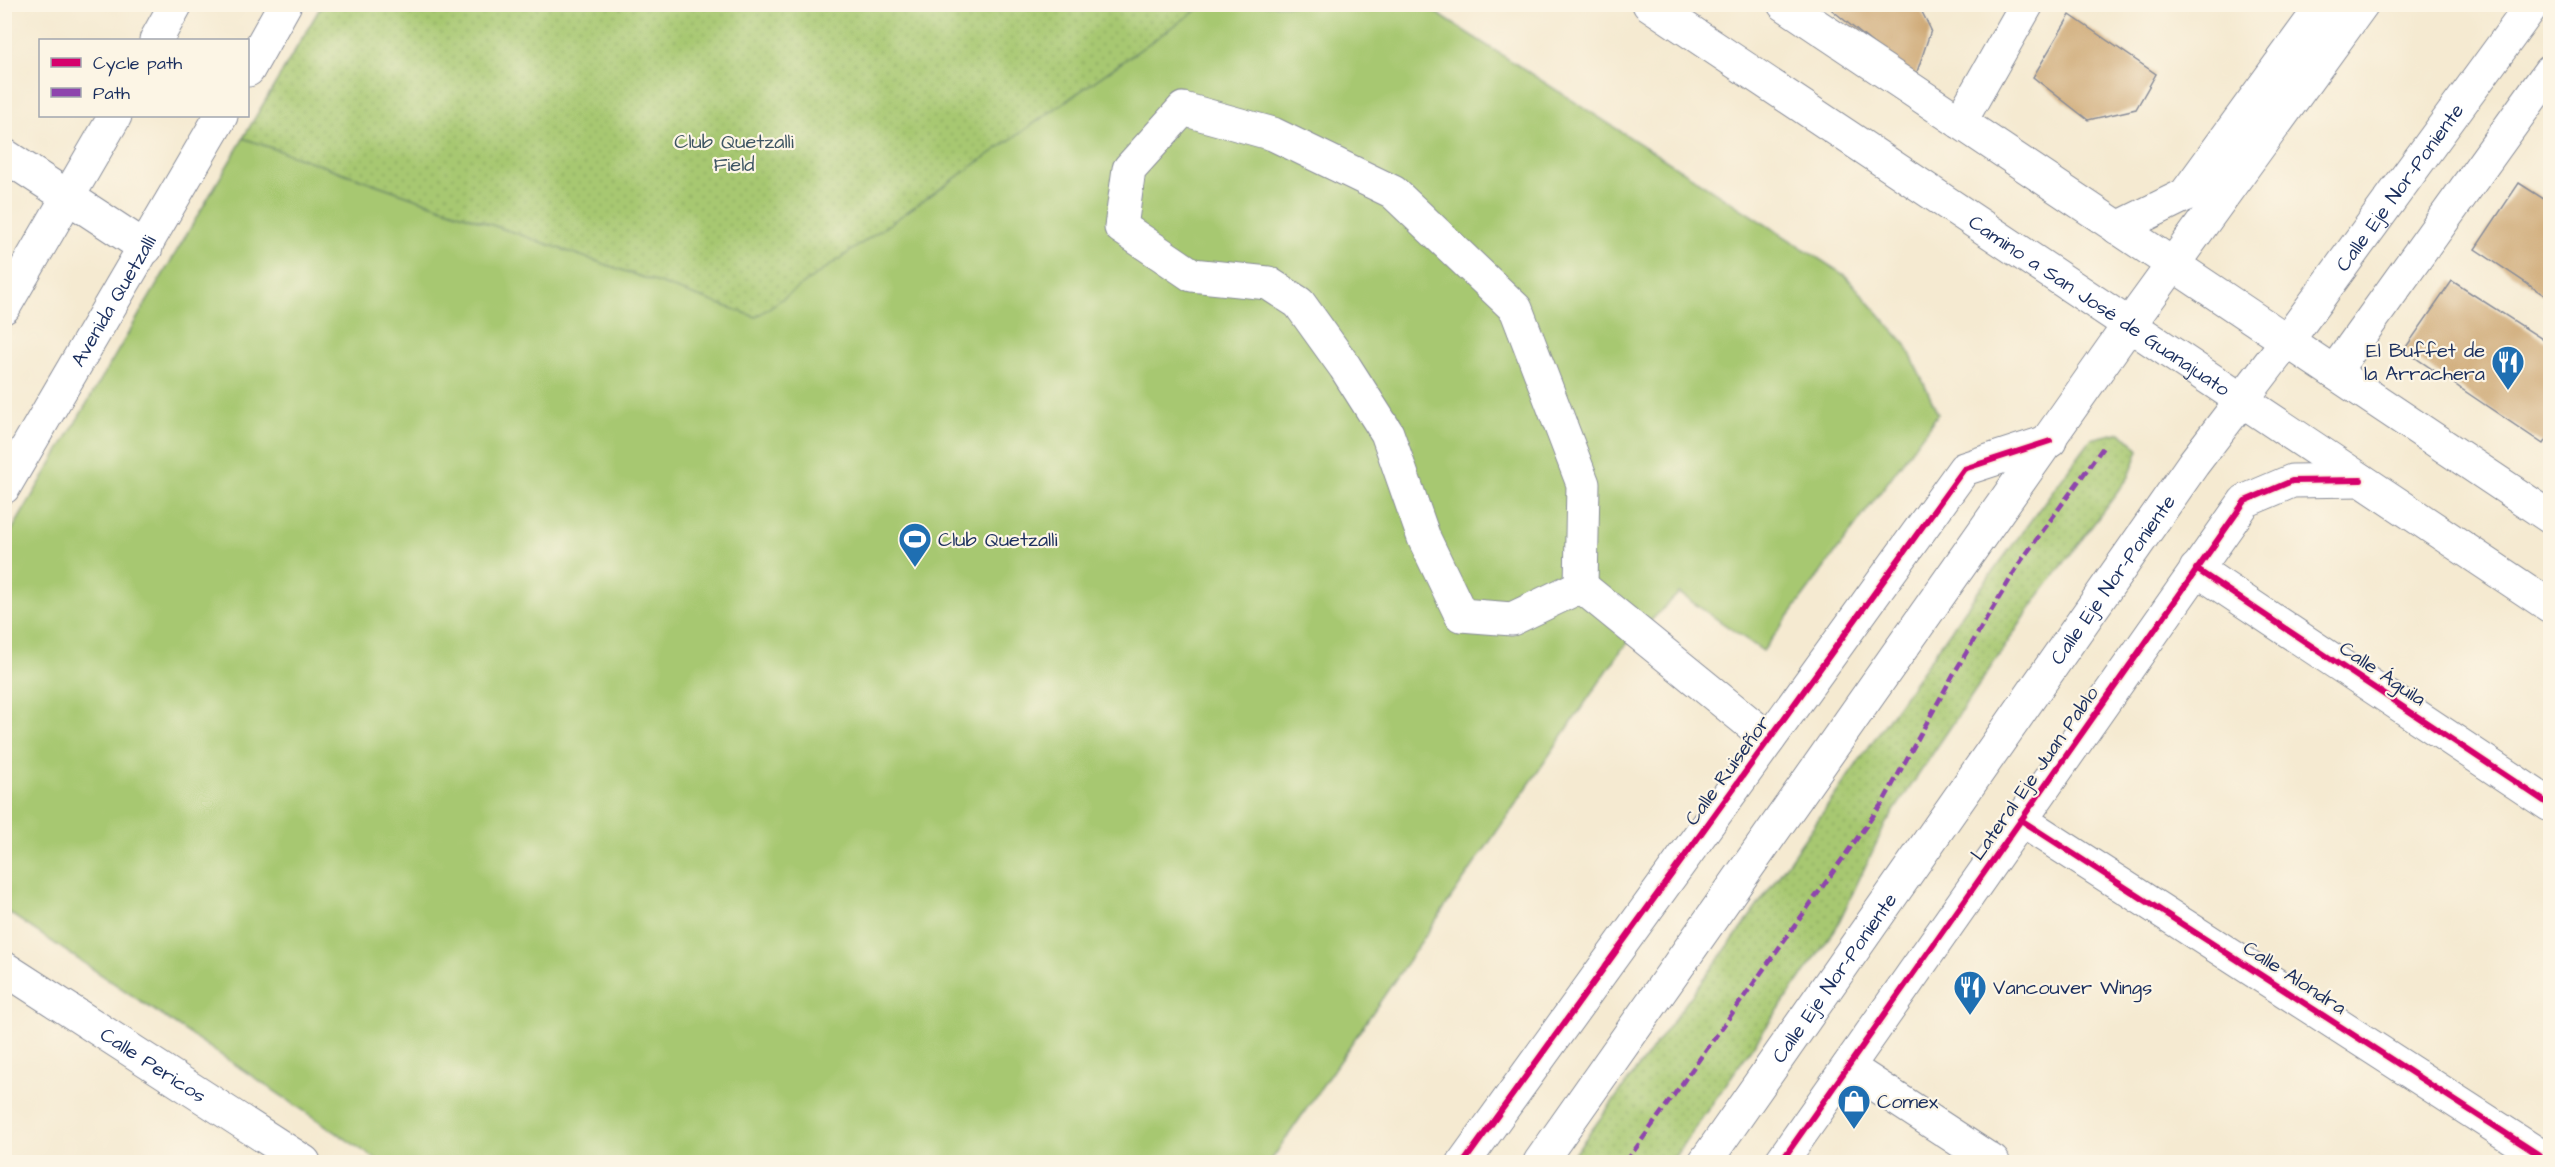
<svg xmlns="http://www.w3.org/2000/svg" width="2555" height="1167" font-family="'Architects Daughter',sans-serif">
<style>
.grass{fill:#a7c871;stroke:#617c68;stroke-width:1.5}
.park{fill:url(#park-dots);stroke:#617c68;stroke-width:1.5}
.building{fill:#cfaa78}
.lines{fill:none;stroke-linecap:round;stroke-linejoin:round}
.minor-casing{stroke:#888c98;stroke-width:35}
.major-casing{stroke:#888c98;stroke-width:35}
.minor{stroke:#fff;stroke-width:33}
.major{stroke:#fff;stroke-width:33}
.quiet{stroke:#8e44ad;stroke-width:4.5;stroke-dasharray:9 4.5;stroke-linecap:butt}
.cycleway-casing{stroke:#fcf5e5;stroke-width:10}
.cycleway{stroke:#d6006c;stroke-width:6}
.labels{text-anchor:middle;stroke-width:4.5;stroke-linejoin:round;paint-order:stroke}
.park-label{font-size:20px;fill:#3e5563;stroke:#fcf5e5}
.street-label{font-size:20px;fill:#1b2f5e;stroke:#fcf5e5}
.poi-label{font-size:20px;fill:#1b2f5e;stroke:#fcf5e5;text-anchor:start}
</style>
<defs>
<pattern id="park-dots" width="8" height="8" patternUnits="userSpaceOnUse" patternTransform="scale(1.5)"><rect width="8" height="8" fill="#a7c871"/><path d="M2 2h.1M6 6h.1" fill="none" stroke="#8fac64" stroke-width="1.8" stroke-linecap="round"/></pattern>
</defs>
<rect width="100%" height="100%" fill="#fcf5e5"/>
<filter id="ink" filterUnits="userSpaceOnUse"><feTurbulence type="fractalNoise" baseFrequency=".0167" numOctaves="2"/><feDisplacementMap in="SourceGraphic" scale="12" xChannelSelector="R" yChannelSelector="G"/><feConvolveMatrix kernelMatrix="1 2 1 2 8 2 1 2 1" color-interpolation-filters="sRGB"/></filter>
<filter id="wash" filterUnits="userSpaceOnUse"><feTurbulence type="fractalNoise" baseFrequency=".008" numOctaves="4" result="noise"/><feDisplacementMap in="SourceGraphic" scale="24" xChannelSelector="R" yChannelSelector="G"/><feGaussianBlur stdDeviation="1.35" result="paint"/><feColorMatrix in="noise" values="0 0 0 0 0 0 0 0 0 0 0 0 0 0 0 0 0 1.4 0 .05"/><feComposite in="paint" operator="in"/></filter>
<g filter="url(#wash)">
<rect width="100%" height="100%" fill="#f5ead1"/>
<polygon class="grass" points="322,5 1424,5 1846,276 1906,345 1938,414 1763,651 1679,593 1622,649 1270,1162 380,1162 5,910 5,542"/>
<g class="park">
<polygon points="322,5 322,4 1204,5 756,317 243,138"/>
<polygon points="2121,432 2139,450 2129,477 2036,600 1886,823 1836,928 1671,1162 1568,1162 1746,922 1972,600 2091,439"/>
</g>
<g id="blocks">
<g class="building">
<polygon points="1837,4 1918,4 1931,30 1915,78 1832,10"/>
<polygon points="2070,15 2156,74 2136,109 2088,120 2033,77"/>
<polygon points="2519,183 2550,203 2550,299 2475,249"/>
<polygon points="2452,281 2550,344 2550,433 2543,444 2404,350"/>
</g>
</g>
</g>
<g filter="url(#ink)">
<use href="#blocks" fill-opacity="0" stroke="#888c98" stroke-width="1.5"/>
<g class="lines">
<defs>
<g id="minor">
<polygon points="1183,109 1273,134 1393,192 1516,309 1583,484 1581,586 1512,619 1461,615 1424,538 1387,433 1345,367 1299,303 1268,283 1192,275 1121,227 1129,169"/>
<polyline points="1960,122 2027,4"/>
<polyline points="4,155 146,248"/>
<polyline points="2118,228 2185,195 2324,4"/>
<polyline points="2334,372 2550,71"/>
<polyline points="2196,569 2550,805"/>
<polyline points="1581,586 1769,739"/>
<polyline points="2021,820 2550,1162"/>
<path id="s1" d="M4 968 304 1162"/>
<polyline points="1848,1067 1993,1162"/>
<polyline points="1464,1162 1964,469 2050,441"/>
<polyline points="1781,1162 2245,501 2292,481 2361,480"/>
</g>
<g id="major">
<path id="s2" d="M1649 4 2550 606"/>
<polyline points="1784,4 2550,517"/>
<polyline points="156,40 176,4"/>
<polyline points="248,70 285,4"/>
<polyline points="4,307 115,116"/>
<path id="s3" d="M4 487 221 116"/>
<polyline points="1540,1162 2129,325 2362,4"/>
<path id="s4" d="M1705 1162 2193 464 2287 341 2533 4"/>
</g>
</defs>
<use href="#minor" class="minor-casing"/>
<use href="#major" class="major-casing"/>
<use href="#minor" class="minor"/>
<use href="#major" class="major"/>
<polyline class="quiet" points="1626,1162 1883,802 1953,675 2021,561 2104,446"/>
<defs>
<g id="cycleway">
<polyline points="2196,569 2550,805"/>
<polyline points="2021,820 2550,1162"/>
<polyline points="1464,1162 1964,469 2050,441"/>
<polyline points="1781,1162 2245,501 2292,481 2361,480"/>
</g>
</defs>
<use href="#cycleway" class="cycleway-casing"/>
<use href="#cycleway" class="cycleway"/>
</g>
</g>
<defs>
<symbol id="restaurant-pin" viewBox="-11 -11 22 30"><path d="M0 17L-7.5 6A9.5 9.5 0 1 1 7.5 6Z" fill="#1f6fb2" stroke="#fcf5e5"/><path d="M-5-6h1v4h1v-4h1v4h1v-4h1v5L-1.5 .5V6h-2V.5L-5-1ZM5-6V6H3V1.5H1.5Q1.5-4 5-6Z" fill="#fff"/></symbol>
<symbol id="stadium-pin" viewBox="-11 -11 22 30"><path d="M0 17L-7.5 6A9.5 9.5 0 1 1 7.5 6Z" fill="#1f6fb2" stroke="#fcf5e5"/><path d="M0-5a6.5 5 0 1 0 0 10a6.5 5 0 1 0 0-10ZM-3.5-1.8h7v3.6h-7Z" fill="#fff"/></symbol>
<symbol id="shop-pin" viewBox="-11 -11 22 30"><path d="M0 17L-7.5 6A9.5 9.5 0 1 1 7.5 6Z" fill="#1f6fb2" stroke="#fcf5e5"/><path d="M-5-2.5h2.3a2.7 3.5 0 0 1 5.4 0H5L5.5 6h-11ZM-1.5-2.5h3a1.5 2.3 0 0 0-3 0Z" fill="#fff"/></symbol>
</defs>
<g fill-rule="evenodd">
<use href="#restaurant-pin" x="2489" y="343" width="38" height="52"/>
<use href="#stadium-pin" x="896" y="520" width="38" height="52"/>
<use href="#restaurant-pin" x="1951" y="968" width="38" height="52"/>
<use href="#shop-pin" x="1835" y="1082" width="38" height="52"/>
</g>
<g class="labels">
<g class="park-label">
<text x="734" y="148">Club Quetzalli<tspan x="734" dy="23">Field</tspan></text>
</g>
<g class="street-label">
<text dy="7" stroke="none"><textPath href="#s4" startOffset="1197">Calle Eje Nor-Poniente</textPath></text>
<text dy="7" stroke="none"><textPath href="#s3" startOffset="216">Avenida Quetzalli</textPath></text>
<text dy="7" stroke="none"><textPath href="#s2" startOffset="542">Camino a San José de Guanajuato</textPath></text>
<text dy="7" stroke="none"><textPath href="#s4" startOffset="711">Calle Eje Nor-Poniente</textPath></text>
<text transform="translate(2383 673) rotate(34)" y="7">Calle Águila</text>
<text transform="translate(1727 770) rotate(-54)" y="7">Calle Ruiseñor</text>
<text transform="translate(2034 773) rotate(-55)" y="7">Lateral Eje Juan Pablo</text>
<text dy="7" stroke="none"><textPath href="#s4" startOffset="225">Calle Eje Nor-Poniente</textPath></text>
<text transform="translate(2295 977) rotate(33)" y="7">Calle Alondra</text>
<text dy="7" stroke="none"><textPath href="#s1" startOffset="178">Calle Pericos</textPath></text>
</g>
<g class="poi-label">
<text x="2485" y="357" text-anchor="end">El Buffet de<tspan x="2485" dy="23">la Arrachera</tspan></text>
<text x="938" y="546">Club Quetzalli</text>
<text x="1993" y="994">Vancouver Wings</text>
<text x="1877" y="1108">Comex</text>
</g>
</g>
<rect width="2555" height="1167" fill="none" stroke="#fcf5e5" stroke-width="24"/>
<rect x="39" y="39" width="210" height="78" fill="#fcf5e5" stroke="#a2a6af" stroke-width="1.5"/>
<rect x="51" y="58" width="30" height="9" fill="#d6006c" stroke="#a2a6af" stroke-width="1.5"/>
<text x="93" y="69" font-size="18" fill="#1b2f5e">Cycle path</text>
<rect x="51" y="88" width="30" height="9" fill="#8e44ad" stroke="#a2a6af" stroke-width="1.5"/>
<text x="93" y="99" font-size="18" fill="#1b2f5e">Path</text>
</svg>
